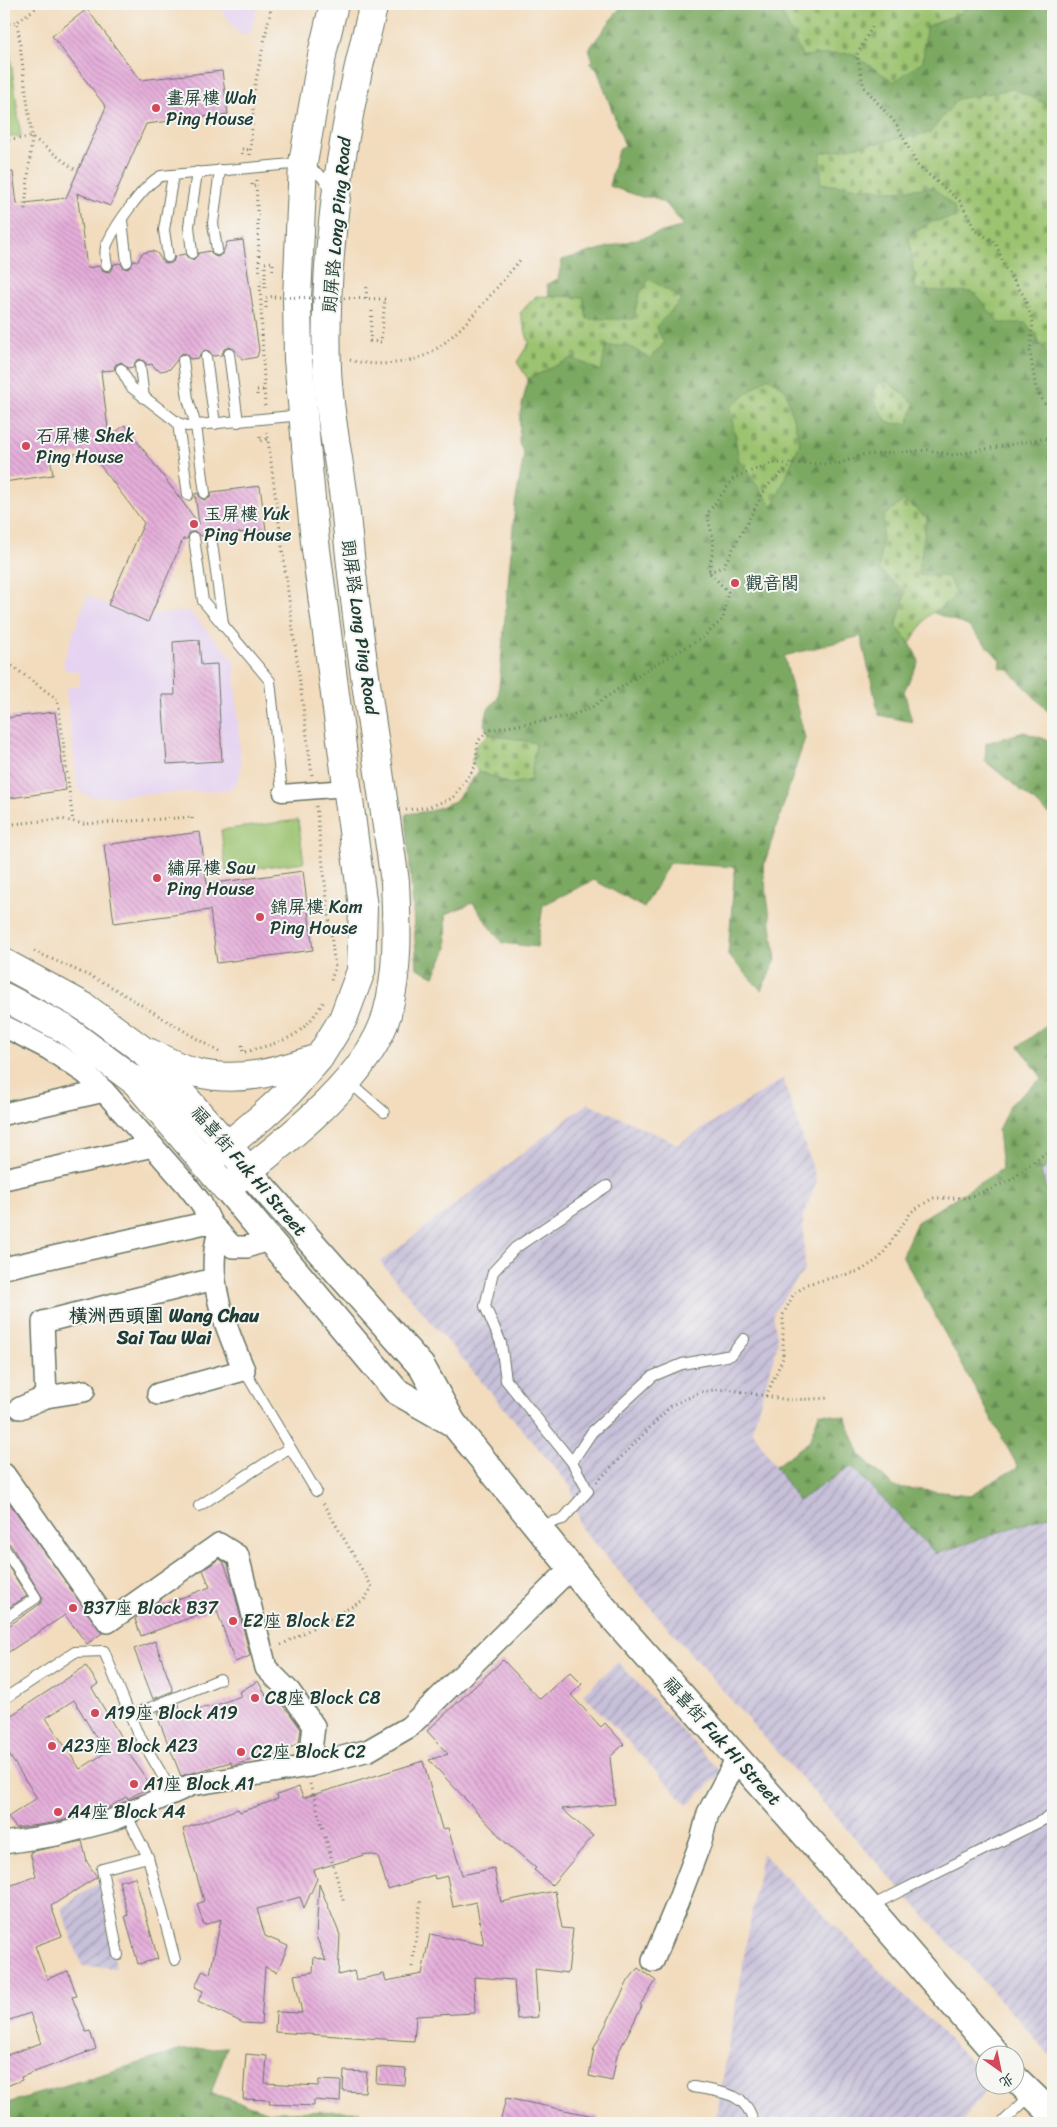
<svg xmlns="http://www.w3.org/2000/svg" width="1057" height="2127" font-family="Sriracha,'LXGW WenKai TC',sans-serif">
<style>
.built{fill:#e5d3f1}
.industrial{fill:url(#industrial-furrows)}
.grass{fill:#9bc36f;stroke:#5d8052}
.forest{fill:url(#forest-firs);stroke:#4e734b}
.cemetery{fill:url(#cemetery-stones);stroke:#5d8052}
.building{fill:url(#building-back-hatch);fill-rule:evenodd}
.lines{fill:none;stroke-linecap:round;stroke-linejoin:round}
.service-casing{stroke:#697564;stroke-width:12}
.pedestrian-casing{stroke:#697564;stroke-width:19}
.minor-casing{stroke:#697564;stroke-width:24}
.tertiary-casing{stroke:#697564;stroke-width:29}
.secondary-casing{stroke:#697564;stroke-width:30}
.path{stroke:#697564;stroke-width:3;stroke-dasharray:1 4;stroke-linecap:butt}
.service{stroke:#fff;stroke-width:10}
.pedestrian{stroke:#fff;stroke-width:16}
.minor{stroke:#fff;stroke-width:21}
.tertiary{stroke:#fff;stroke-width:26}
.secondary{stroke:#fff;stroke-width:28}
.path-bridge{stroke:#697564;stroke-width:3;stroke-dasharray:1 4;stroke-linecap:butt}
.poi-dot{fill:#d1495b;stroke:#f6f6f2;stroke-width:2}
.labels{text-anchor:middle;stroke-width:4;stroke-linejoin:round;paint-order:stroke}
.poi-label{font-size:18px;fill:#1f3d34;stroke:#f6f6f2;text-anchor:start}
.street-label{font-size:18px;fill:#1f3d34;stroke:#f6f6f2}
.neighbourhood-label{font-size:19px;font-weight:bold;fill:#1f3d34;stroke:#f6f6f2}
</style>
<defs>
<pattern id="industrial-furrows" width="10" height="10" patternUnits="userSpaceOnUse" patternTransform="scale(1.25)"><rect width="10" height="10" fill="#c7c0d9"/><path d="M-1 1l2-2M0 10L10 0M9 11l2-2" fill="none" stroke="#a19db1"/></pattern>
<pattern id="forest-firs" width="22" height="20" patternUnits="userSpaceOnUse" patternTransform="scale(1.25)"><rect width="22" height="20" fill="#7ca962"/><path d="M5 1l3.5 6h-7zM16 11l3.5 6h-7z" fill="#658b52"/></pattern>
<pattern id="cemetery-stones" width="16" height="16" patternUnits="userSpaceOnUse" patternTransform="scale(1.25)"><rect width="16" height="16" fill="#9bc36f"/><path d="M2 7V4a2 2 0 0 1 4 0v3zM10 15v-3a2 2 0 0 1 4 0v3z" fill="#7ea05c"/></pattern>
<pattern id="building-back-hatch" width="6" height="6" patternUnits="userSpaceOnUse" patternTransform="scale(1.25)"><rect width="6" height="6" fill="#e6afdb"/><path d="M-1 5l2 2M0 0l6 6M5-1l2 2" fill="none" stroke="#ba90b2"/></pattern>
</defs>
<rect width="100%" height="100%" fill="#f6f6f2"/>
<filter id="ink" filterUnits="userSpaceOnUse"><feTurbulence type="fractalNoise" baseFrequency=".02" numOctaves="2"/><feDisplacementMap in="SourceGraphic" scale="10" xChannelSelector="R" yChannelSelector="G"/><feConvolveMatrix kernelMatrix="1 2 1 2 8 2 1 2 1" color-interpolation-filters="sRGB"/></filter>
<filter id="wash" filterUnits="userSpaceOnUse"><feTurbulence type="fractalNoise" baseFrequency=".0096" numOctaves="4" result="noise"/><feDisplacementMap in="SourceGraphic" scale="20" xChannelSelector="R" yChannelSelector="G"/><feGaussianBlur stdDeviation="1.12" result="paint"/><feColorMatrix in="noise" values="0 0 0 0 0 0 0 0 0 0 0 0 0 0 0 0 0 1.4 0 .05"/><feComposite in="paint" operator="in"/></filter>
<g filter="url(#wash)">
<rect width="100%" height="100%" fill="#f2dcbd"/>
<g class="built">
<polygon points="217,4 258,4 250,33 240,35"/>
<polygon points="87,596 133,616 189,611 234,660 241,765 237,783 226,790 92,797 83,793 78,788 66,691 68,687 80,686 79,671 67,671 64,667 64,660"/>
</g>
<g class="industrial">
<polygon points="783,1079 817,1181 803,1216 805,1269 773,1313 778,1343 752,1430 798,1501 851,1466 936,1554 1053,1514 1053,2059 745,1716 581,1528 571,1487 380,1262 588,1103 678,1144"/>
<polygon points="1053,1161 1053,1210 1041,1172"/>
<polygon points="618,1662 722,1773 688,1805 583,1694"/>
<polygon points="762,1853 984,2075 984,2084 990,2085 961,2123 715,2123"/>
<polygon points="100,1882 116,1968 82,1966 61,1908"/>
</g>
<g class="grass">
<polygon points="10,52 21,136 4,138 4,53"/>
<polygon points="298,820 304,862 226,872 221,830"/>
</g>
<g class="forest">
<polygon points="623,4 1053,4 1053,717 1008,669 1000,668 1001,661 968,626 904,601 896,626 910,643 919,661 904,691 912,722 879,715 861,636 784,656 805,738 763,868 776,960 761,990 728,955 735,867 669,863 644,908 594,880 543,905 537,947 502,943 473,903 446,914 447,949 434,976 417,968 406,814 430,811 455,801 479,771 510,784 495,735 489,734 484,724 488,709 498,698 515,505 524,454 519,443 520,414 528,379 540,373 554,296 549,296 547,284 558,279 562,260 684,226 667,205 653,197 642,197 609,186 618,150 625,146 597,69 590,63 593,60 589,49"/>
<polygon points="1024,732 1053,742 1053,817 985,761 986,743"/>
<polygon points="1053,1021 1053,1161 1041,1172 1053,1210 1053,1360 1051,1365 1053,1374 1053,1514 936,1554 851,1466 798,1501 775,1466 809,1442 819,1413 845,1417 860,1455 894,1487 970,1495 1018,1467 902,1255 917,1222 1002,1169 998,1130 1010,1105 1042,1078 1019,1046"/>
<polygon points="227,2047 211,2093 270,2112 360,2111 360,2123 4,2123 4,2104 182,2050"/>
</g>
<g class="cemetery">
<polygon points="788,4 968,4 961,13 926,27 923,61 894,82 851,53 802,56 781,11"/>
<polygon points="1013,89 1053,107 1053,362 1026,323 999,323 973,292 916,290 909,237 930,222 953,218 955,208 933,187 894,191 821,184 821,153 930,133 957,99"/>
<polygon points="649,279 682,299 656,327 664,343 650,359 629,346 606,346 601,371 572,358 528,379 517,362 529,343 520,313 536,296 583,297 587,319 633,319 639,295"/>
<polygon points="768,377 785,389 800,443 773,507 739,461 730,407"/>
<polygon points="887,381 915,404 908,424 888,423 873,399 876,384"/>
<polygon points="904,500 927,518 918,574 948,577 957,596 928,616 910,643 896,626 906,592 879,570 884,516"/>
<polygon points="489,734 536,743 530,780 510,784 479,771 472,764 475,747"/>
</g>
<g id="blocks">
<g class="building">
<polygon points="87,9 140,80 222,71 228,114 146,124 110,206 77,193 87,268 100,266 102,270 108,272 112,270 114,264 120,263 124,268 128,269 134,261 138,261 142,253 152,251 157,253 163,262 169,264 173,262 175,256 185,254 189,259 193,260 199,253 210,251 214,256 218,257 223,253 227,242 243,240 259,350 257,357 247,359 242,359 234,349 229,347 224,349 222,355 213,356 209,351 205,350 200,354 199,358 190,359 186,354 182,353 170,369 161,371 156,369 152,364 147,365 145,362 140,359 136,361 133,367 128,368 121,362 115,365 114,370 101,371 109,437 125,425 199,524 195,494 198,493 200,498 205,500 210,498 212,492 260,486 266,530 218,535 211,529 206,531 204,536 201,536 196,532 190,532 187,539 183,539 148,622 108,605 144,523 90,452 50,457 53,475 4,482 4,172 13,172 17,204 66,198 106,107 52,36"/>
<polygon points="199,640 201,665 217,664 222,761 167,764 162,695 175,695 173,642"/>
<polygon points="55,712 66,790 4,799 4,718"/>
<polygon points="200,832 207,884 303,871 313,950 217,963 210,910 114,923 104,845"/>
<polygon points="4,1495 102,1633 87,1644 65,1615 4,1655 4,1629 40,1604 43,1598 10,1544 4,1541"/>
<polygon points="219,1559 223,1561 233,1586 250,1656 235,1662 216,1608 141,1636 135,1619 144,1612 210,1587 203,1570"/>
<polygon points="4,1560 27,1596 8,1608 4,1601"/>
<polygon points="155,1641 173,1691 153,1699 134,1649"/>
<polygon points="503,1660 540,1699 570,1672 582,1684 571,1695 601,1727 605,1723 624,1744 610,1757 615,1804 562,1809 593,1836 552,1885 534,1870 536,1868 505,1842 429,1760 448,1754 427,1731"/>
<path d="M86 1666 98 1684 92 1688 123 1741 121 1742 151 1786 128 1799 126 1797 106 1809 102 1806 90 1813 53 1823 16 1828 8 1817 37 1798 4 1747V1720ZM74 1700 105 1753 80 1769 46 1718Z"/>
<polygon points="258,1681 271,1704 279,1699 301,1729 299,1742 283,1753 261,1761 258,1761 257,1758 232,1766 231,1762 181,1776 159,1721 161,1720 158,1712 178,1704 183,1715 208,1706 208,1708 241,1696 239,1692"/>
<polygon points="423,1761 442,1829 448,1828 462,1875 494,1868 501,1902 555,1891 562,1928 573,1929 568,1973 535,1969 538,2017 517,2019 514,1980 474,1977 475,2013 416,2016 414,2041 275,2032 276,2012 302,2013 294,1975 313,1972 314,1957 326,1961 316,1936 319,1884 340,1935 338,1975 354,1971 356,1980 384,1974 386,1981 422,1974 430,1934 484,1945 476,1902 453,1907 447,1876 435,1879 434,1875 388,1889 378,1856 367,1854 314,1870 317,1879 304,1908 300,1897 257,1909 265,1936 288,1946 277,1972 265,1967 261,2024 243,2023 198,2001 203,1991 195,1987 203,1970 210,1974 221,1919 204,1925 197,1904 204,1901 183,1829 238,1809 240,1812 278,1799 277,1795 299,1787 303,1798"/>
<polygon points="82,1841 87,1862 97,1877 51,1906 62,1936 35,1946 47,1979 68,1971 77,1996 72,1997 86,2032 90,2031 96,2049 21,2077 22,2080 4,2087 4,2056 41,2043 30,2013 4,2022 4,1888 36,1876 30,1852"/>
<polygon points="135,1877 158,1959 138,1964 125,1916 128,1915 119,1881"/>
<polygon points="638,1968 656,1981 640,2005 642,2006 617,2055 612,2081 589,2076 594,2048 628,1981"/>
<polygon points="246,2054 267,2056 265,2083 318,2086 319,2080 341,2081 340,2102 314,2100 314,2106 269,2104 270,2100 243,2099"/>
<polygon points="377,2067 406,2069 405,2085 376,2083"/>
<polygon points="344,2071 367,2072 365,2092 343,2091"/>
<polygon points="506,2098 599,2117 598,2123 500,2123"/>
</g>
</g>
</g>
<g filter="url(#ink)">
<use href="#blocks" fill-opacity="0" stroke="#697564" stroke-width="1"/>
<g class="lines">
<defs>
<g id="service">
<polyline points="122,221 127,262"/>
<polyline points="217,250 213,223 220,170"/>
<polyline points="192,253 189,226 197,172"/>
<polyline points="168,257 164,230 173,175"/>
<path d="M107 265C105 257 104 249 108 242 116 225 144 184 161 176L303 163 321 176 332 190"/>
<polyline points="229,354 238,422"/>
<polyline points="206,357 215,424"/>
<polyline points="183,360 188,399 196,426 205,493"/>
<polyline points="140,366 144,398"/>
<polyline points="121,369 131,387 178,423 187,426 302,415"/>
<polyline points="178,423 188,495"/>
<polyline points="211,536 223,623"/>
<polyline points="194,538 203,601 270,681 282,793"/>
<polyline points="349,1082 384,1112"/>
<polyline points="244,1370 316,1491"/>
<polyline points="572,1462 592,1432 653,1376 682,1364 731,1355 744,1339"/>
<polyline points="199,1506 289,1448"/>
<polyline points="538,1526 563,1519 588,1491 572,1462 506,1380 501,1343 485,1306 493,1272 515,1248 607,1186"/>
<polyline points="4,1548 36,1598 4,1619"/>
<polyline points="4,1699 75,1652 104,1651 136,1730 172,1792"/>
<polyline points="130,1716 220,1679"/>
<polyline points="126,1814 148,1857 175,1960"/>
<polyline points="871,1906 1053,1815"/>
<polyline points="118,1955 102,1869 148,1857"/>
<path d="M693 2087C719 2092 748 2092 753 2123"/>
<polyline points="1002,2123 1031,2095"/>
</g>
<polyline id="pedestrian" points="282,793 346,788"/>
<g id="minor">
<polyline points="4,1026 49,1049 85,1073 104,1091 186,1184 201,1203 212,1225 233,1247 247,1247 267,1240"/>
<polyline points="4,1114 104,1091"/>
<polyline points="4,1179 153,1146"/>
<polyline points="4,1268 205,1223 212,1225"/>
<path d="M158 1394 244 1370C226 1328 204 1278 219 1232"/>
<polyline points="46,1397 43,1322 214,1279"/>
<polyline points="20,1408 46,1397 84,1391"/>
<polyline points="4,1474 108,1622 219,1544 238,1556 266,1668 290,1692 314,1726 309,1766"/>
<polyline points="4,1843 56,1835 110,1821 191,1785 309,1766 369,1750 409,1727 571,1568"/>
<polyline points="653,1961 677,1904 701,1841 708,1813 737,1758"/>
</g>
<g id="tertiary">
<polyline points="248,1171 422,1367 453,1423 598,1601 869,1907 996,2054"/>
<polyline points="226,1188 396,1391 452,1423"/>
<polyline points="1014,2077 1053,2115"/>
</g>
<g id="secondary">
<polyline points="4,963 83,1006 144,1051 238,1158"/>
<path d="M4 997 65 1029 136 1082 226 1188C279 1146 369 1080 387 1014 399 970 397 926 395 882 378 760 357 638 346 515 341 467 329 418 327 369 323 246 343 123 374 4"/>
<path d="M150 1053C165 1060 181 1069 197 1073 240 1083 277 1072 318 1058"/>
<polyline points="206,1163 263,1116 289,1092 319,1058 343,1019 361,971 363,907 315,542 298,359 297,298 303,163 323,50 334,4"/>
</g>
</defs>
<use href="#service" class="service-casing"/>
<use href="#pedestrian" class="pedestrian-casing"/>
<use href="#minor" class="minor-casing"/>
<use href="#tertiary" class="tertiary-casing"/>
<use href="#secondary" class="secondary-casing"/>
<g class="path">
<polyline points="4,24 17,22"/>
<polyline points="872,27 857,55 864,87 897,125 917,165 961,202 975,230 996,243 1005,268 1024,296 1033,323 1030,352 1036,389 1053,417"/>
<polyline points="4,141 32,137 77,171"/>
<polyline points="242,154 242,149 251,150"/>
<polyline points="250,155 255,85 272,4"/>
<polyline points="256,180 265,406"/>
<polyline points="252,184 252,187 257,186"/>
<polyline points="117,189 119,188"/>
<polyline points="25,209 32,137 17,22 41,4"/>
<polyline points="265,288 265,263 273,262 273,273"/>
<polyline points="366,298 367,285"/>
<polyline points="266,308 266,298 274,296"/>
<polyline points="372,311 370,341 381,342 385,299"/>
<path d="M350 360C372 366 400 365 421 357 453 346 498 285 521 259"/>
<polyline points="257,395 257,390 265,390"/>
<polyline points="267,432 312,775"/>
<polyline points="260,437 260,441 268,439"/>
<polyline points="274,537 293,535"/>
<polyline points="709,572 723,567 767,486 793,463"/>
<polyline points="4,660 58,700 73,822"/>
<polyline points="316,806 335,968 330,983"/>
<polyline points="406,810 429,807 453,798 475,767 478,741 489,730 565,717 589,709 651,667 701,639 723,619 728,592 709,572 714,542 707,514 734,478 772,463 838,464 863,455 928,450 953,455 1053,437"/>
<polyline points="4,825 61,819 84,824 192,817 192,821"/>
<polyline points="34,951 105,983 219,1052"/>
<polyline points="242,1045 243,1054"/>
<path d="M245 1052C286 1040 300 1040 324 1001"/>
<polyline points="766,1396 783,1358 783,1315 793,1295 807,1284 860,1271 880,1258 911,1212 933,1198 966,1198 989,1190 1012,1179 1053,1147"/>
<polyline points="597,1482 672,1405 704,1391 727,1389 788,1400 830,1398"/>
<polyline points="281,1645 364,1600 372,1587 322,1501"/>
<polyline points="310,1784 344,1903"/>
<polyline points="412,1967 421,1899"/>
<polyline points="982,2123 989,2117"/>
</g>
<use href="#service" class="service"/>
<use href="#pedestrian" class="pedestrian"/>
<use href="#minor" class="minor"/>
<use href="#tertiary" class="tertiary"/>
<use href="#secondary" class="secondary"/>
<polyline class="path-bridge" points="274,297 385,299"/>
</g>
</g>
<g class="poi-dot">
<circle cx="156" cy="108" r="5"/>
<circle cx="26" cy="446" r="5"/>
<circle cx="194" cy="524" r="5"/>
<circle cx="735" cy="583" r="5"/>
<circle cx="157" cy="878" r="5"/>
<circle cx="260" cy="917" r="5"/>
<circle cx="73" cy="1608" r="5"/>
<circle cx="233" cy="1621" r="5"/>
<circle cx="255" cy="1698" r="5"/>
<circle cx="95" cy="1713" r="5"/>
<circle cx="52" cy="1746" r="5"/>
<circle cx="241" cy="1752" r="5"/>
<circle cx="134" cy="1784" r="5"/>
<circle cx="58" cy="1812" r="5"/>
</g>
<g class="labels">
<g class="poi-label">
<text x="166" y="104">畫屏樓 Wah<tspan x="166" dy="21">Ping House</tspan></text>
<text x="36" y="442">石屏樓 Shek<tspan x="36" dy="21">Ping House</tspan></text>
<text x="204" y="520">玉屏樓 Yuk<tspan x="204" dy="21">Ping House</tspan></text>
<text x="745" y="589">觀音閣</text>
<text x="167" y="874">繡屏樓 Sau<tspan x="167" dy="21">Ping House</tspan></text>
<text x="270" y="913">錦屏樓 Kam<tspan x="270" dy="21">Ping House</tspan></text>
<text x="83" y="1614">B37座 Block B37</text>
<text x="243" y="1627">E2座 Block E2</text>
<text x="265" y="1704">C8座 Block C8</text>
<text x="105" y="1719">A19座 Block A19</text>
<text x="62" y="1752">A23座 Block A23</text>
<text x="251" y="1758">C2座 Block C2</text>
<text x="144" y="1790">A1座 Block A1</text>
<text x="68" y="1818">A4座 Block A4</text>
</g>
<g class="street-label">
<text transform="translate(337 225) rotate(-85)" y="6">朗屏路 Long Ping Road</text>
<text transform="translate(360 627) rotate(82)" y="6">朗屏路 Long Ping Road</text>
<text transform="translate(249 1171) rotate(49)" y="6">福喜街 Fuk Hi Street</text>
<text transform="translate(722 1741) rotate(48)" y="6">福喜街 Fuk Hi Street</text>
</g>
<g class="neighbourhood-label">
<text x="164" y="1322">橫洲西頭圍 Wang Chau<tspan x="164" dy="22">Sai Tau Wai</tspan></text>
</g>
</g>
<rect width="1057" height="2127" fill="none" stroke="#f6f6f2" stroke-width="20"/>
<g transform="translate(1000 2070) rotate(147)"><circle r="24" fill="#f6f6f2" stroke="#a0aca6"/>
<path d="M0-4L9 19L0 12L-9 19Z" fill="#d1495b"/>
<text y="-8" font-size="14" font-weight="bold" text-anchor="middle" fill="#1f3d34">北</text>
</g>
</svg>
